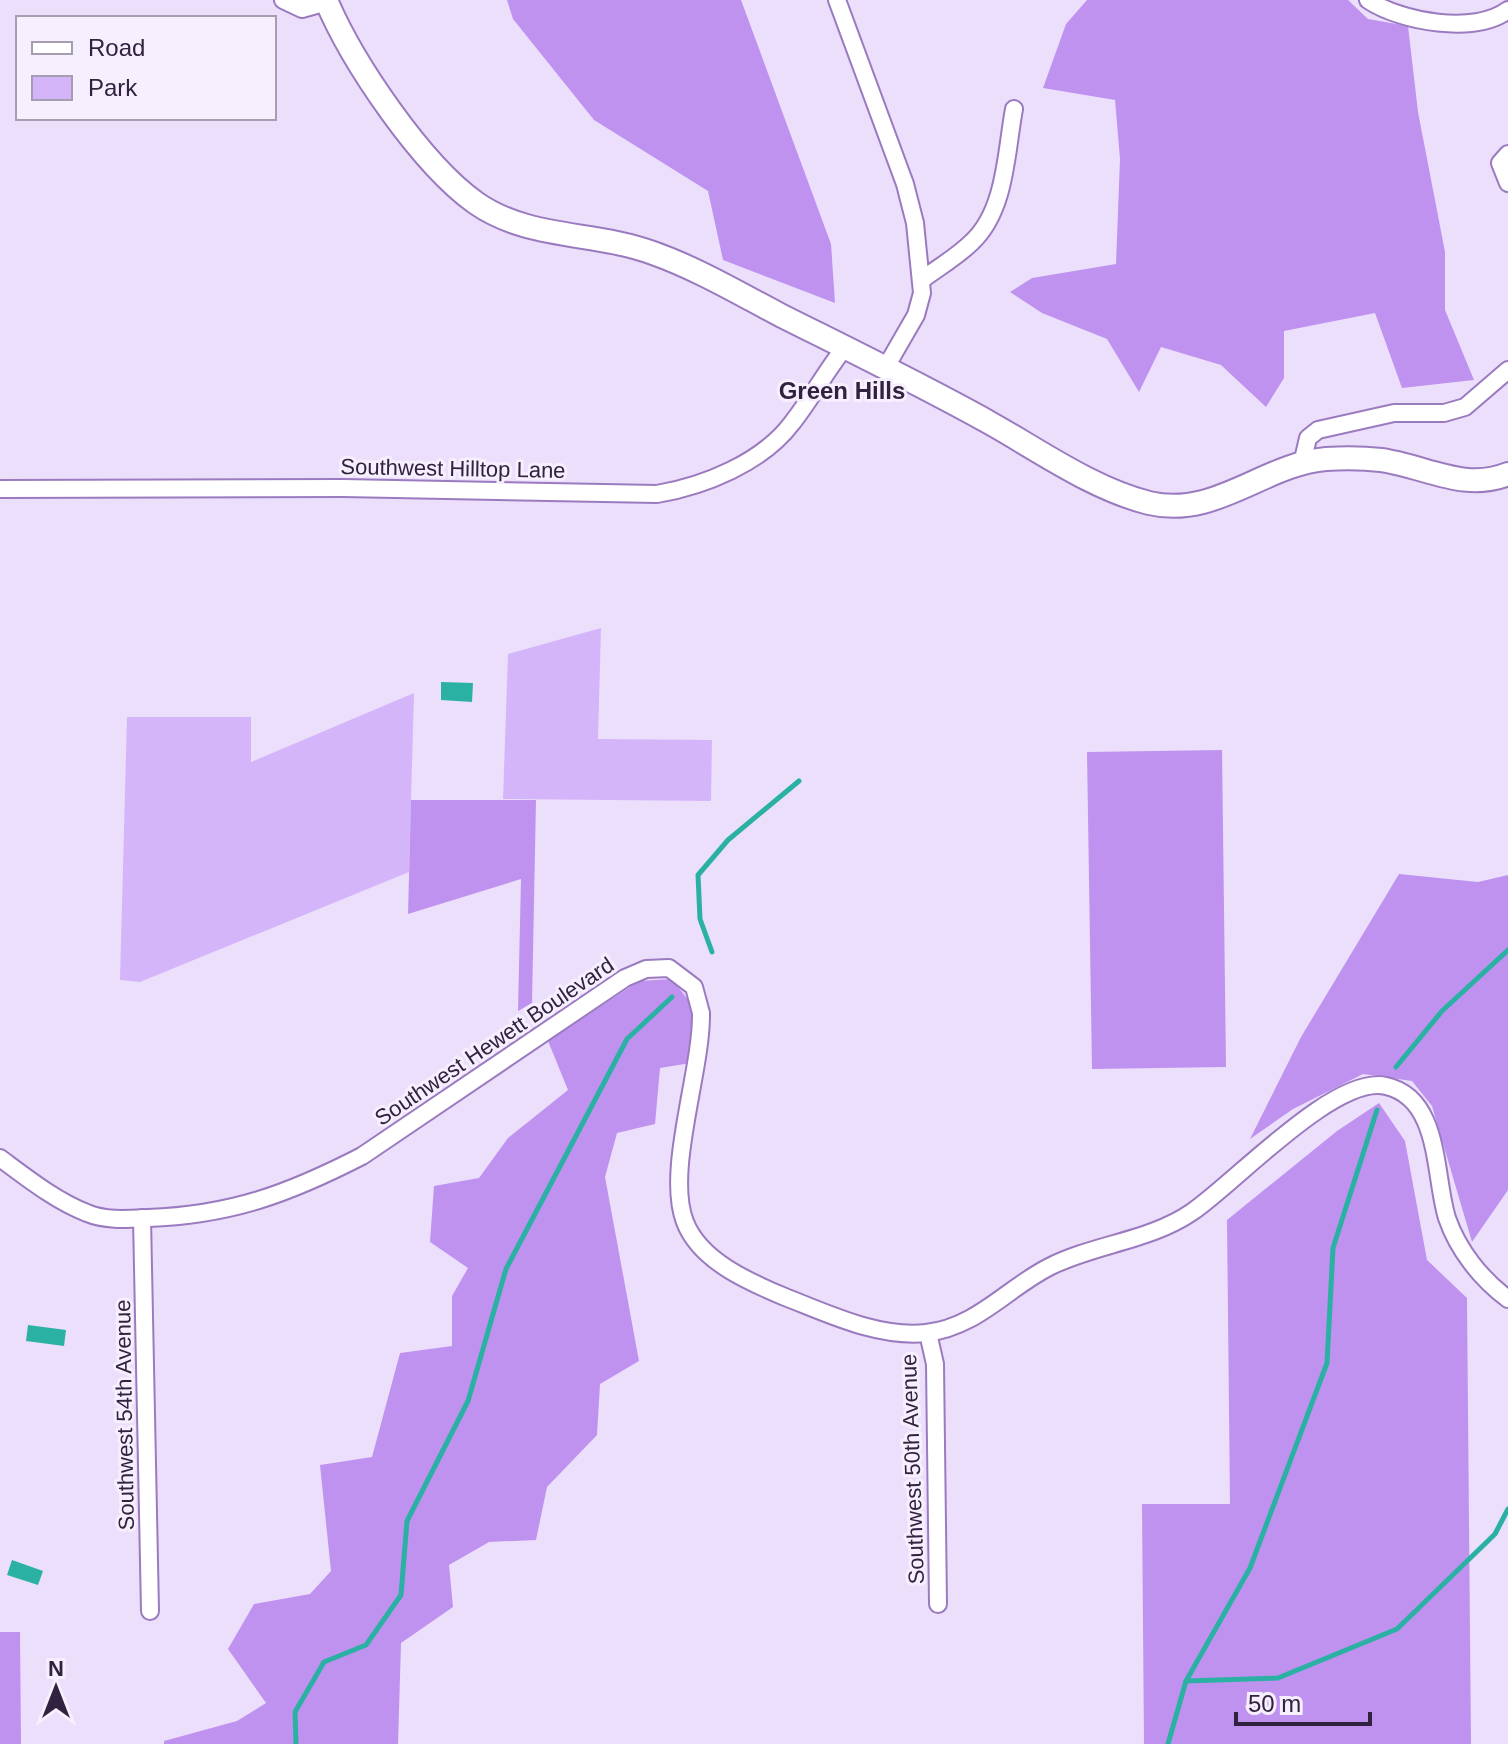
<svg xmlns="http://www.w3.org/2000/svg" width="1508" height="1744" font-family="Arial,sans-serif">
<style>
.green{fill:#d5b5fa}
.forest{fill:#bf92f0}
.water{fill:#2bb1a4}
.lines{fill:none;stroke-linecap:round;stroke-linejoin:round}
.stream{stroke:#2bb1a4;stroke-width:5}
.minor-casing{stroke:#9b7bbf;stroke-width:20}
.secondary-casing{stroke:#9b7bbf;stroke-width:26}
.minor{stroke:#fff;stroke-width:16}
.secondary{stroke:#fff;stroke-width:22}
.labels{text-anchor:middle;stroke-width:6;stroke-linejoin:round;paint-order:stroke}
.street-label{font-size:22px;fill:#31233f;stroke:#f6effe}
.neighbourhood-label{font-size:24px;font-weight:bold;fill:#31233f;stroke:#f6effe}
</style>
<rect width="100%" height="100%" fill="#ecdffc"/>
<g class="green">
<polygon points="601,628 598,739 712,740 711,801 503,799 508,654"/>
<polygon points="414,693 409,872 140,982 120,980 127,717 251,717 251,762"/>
</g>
<g class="forest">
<polygon points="507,0 741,0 831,244 835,303 723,260 708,191 594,120 513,19"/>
<polygon points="1087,0 1348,0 1368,19 1408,26 1418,112 1445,252 1445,310 1474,380 1402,388 1375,313 1284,331 1284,378 1266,407 1221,365 1161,347 1139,392 1107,339 1042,313 1010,292 1032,278 1116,264 1120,159 1115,100 1043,88 1066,24"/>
<polygon points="1222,750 1226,1067 1092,1069 1087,752"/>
<polygon points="411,800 536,800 532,1003 518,1011 521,879 408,914"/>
<polygon points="1399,874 1478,882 1508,875 1508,1190 1472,1242 1432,1106 1412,1081 1363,1074 1293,1109 1250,1139 1301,1037"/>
<polygon points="672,979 696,1010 691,1063 660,1068 655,1124 617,1133 605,1177 639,1361 600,1384 597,1435 547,1487 536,1540 489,1542 449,1565 453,1607 401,1643 398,1744 164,1744 164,1741 237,1721 266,1703 228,1649 254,1604 310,1594 331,1571 320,1465 372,1457 400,1353 452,1346 452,1296 468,1268 430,1242 434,1186 479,1178 508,1138 568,1090 548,1041 639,981"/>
<polygon points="1379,1103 1405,1141 1427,1260 1467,1298 1471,1744 1144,1744 1142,1504 1230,1504 1227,1220 1337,1131"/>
<polygon points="0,1632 20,1632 21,1744 0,1744"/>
</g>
<g class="water">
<polygon points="441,682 473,683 472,702 441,700"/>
<polygon points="28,1325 66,1330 64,1346 26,1341"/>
<polygon points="12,1560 43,1571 38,1585 7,1575"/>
</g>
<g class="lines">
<g class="stream">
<polyline points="712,952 700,919 698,875 728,840 799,781"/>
<polyline points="1396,1067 1442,1011 1508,950"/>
<polyline points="1186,1681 1278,1678 1397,1629 1495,1534 1508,1509"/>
<polyline points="296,1744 295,1712 324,1662 366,1645 401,1595 407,1521 468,1401 506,1269 627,1039 672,997"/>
<polyline points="1168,1744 1186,1681 1250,1568 1327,1363 1333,1248 1377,1110"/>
</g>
<defs>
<g id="minor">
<polyline points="283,0 302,9 327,2"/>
<polyline points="837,0 905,184 915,223 922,293 916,315 886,367"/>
<path d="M1368 0C1401 22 1475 35 1508 10"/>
<polyline points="1508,154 1500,163 1508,183"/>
<path d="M923 279C939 267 958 256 972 242 1006 210 1006 152 1014 109"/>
<polyline points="1302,464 1308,438 1318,430 1394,413 1444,413 1465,407 1508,370"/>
<path d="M0 489 343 488 657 494C704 486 762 463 792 423 811 399 826 371 845 347"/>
<path d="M0 1158C27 1178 56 1201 87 1213 106 1221 128 1219 148 1218 231 1215 288 1194 362 1156L625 978 646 969 669 968 694 987 701 1013C702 1071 665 1171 685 1222 700 1261 749 1282 785 1297 829 1314 878 1338 926 1333 977 1327 1006 1289 1049 1267 1094 1244 1150 1241 1192 1212 1235 1183 1335 1074 1386 1086 1441 1098 1434 1177 1447 1218 1458 1250 1481 1279 1508 1299"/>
<polyline points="142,1218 150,1611"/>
<polyline points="928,1333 935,1364 938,1604"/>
</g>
<path id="secondary" d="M326 0C352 62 421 164 476 203 529 240 594 231 653 253 698 269 740 294 782 316 852 351 922 385 990 423 1040 451 1093 489 1149 503 1215 519 1264 464 1326 459 1344 458 1363 458 1381 460 1425 466 1464 492 1508 474"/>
</defs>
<use href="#minor" class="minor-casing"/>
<use href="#secondary" class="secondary-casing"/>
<use href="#minor" class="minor"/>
<use href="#secondary" class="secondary"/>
</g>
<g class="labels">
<g class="street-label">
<text transform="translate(453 468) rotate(1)" y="8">Southwest Hilltop Lane</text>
<text transform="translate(494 1041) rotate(-34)" y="8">Southwest Hewett Boulevard</text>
<text transform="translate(124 1415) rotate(-91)" y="8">Southwest 54th Avenue</text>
<text transform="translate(912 1469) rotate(-92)" y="8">Southwest 50th Avenue</text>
</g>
<g class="neighbourhood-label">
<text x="842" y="399">Green Hills</text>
</g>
</g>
<rect x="16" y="16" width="260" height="104" fill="#f6effe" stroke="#a79db2" stroke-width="2"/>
<rect x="32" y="42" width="40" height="12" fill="#ffffff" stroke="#a79db2" stroke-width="2"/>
<text x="88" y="56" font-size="24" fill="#31233f">Road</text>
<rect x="32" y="76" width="40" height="24" fill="#d5b5fa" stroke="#a79db2" stroke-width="2"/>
<text x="88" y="96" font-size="24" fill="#31233f">Park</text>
<g transform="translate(56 1688)" stroke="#f6effe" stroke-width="6" paint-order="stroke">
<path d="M0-6L14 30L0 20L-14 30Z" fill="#31233f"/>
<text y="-12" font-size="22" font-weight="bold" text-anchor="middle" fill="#31233f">N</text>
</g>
<path d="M1236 1712v12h134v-12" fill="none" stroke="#31233f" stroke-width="4"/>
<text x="1248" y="1712" font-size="24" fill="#31233f" stroke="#f6effe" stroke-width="6" paint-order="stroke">50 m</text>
</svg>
